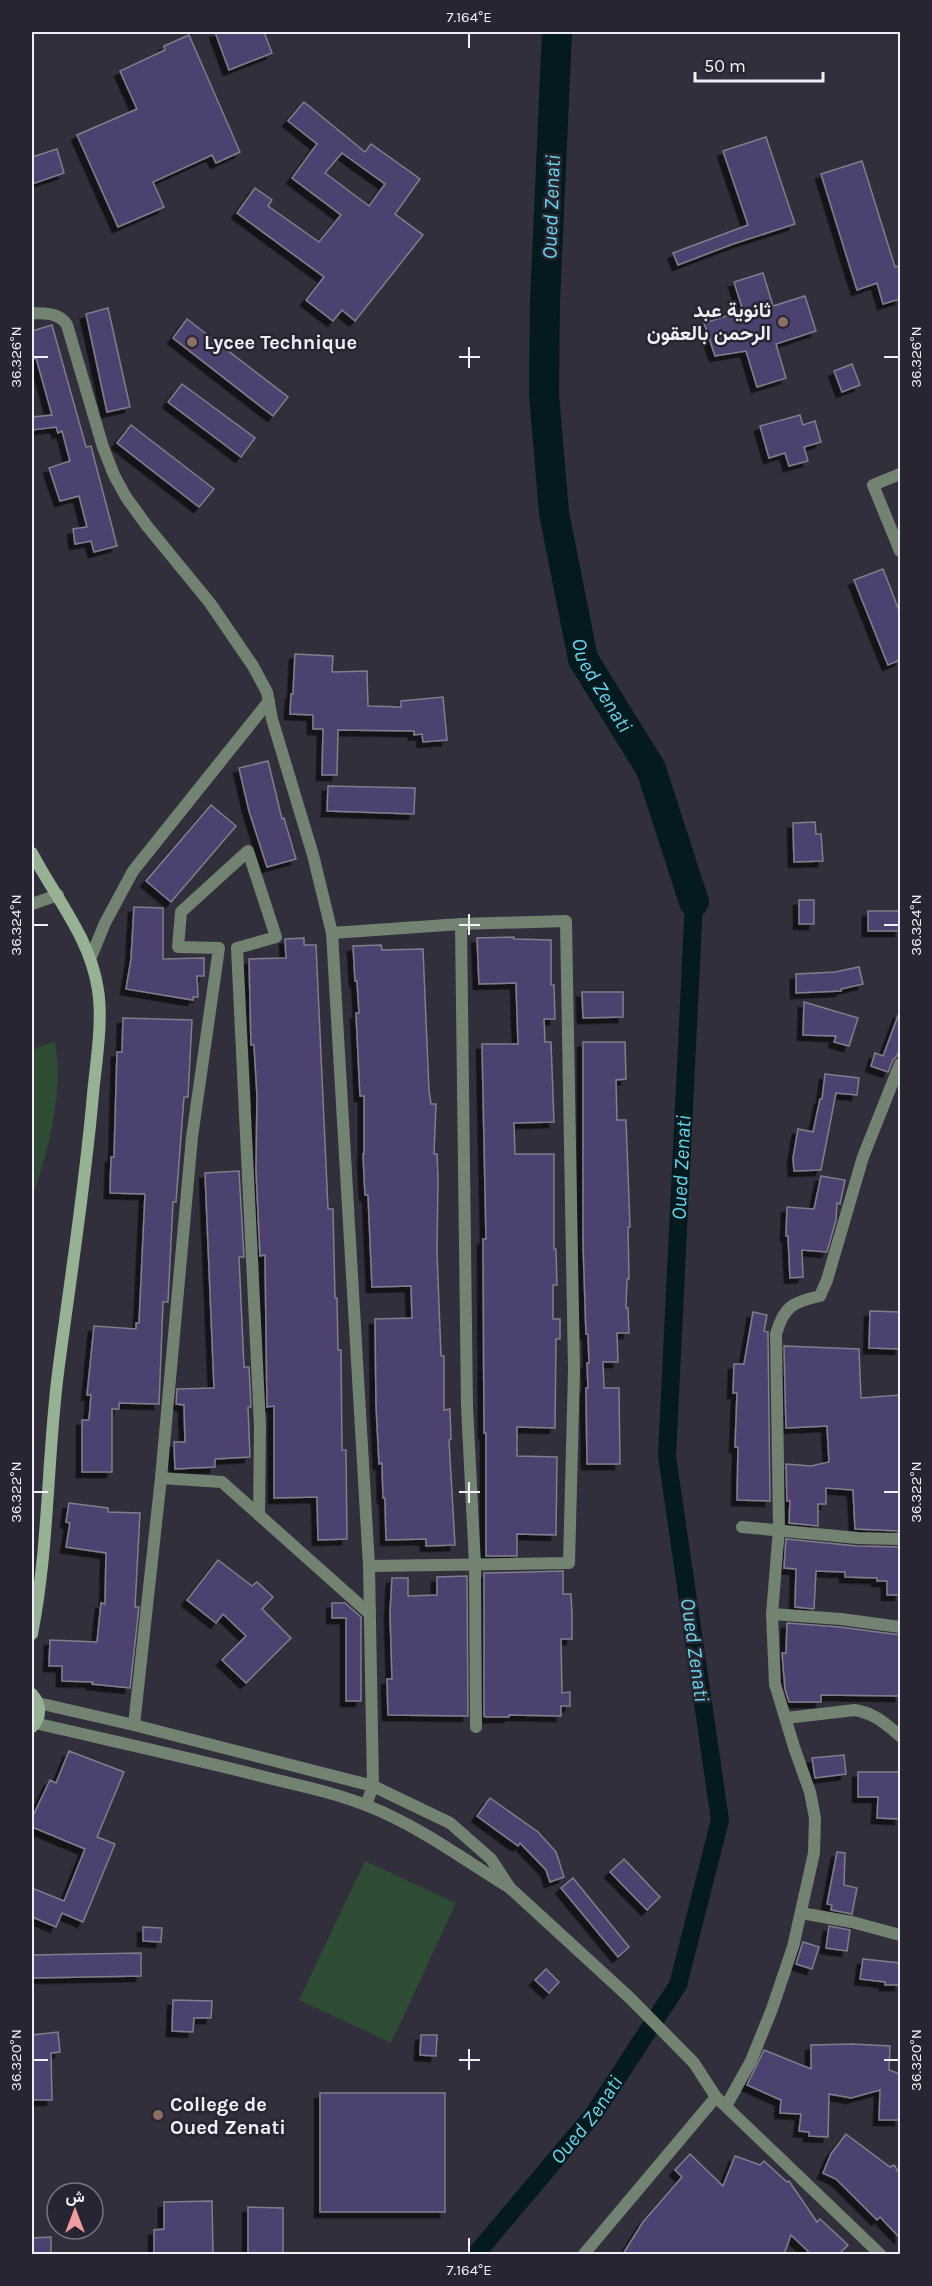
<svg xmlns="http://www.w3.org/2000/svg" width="932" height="2286" font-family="Karla,Vazirmatn,sans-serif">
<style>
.green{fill:#2e4b33}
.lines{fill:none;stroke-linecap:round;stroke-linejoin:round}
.canal{stroke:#041a1e;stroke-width:18}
.river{stroke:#041a1e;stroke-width:30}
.building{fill:#4b426f;stroke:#807e8c;stroke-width:1.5;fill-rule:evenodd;filter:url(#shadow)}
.street{stroke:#728371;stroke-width:12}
.secondary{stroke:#96b194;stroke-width:12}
.ticks{fill:none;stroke:#f0eff7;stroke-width:2}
.education-dot{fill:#8d6e63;stroke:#272531;stroke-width:2}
.labels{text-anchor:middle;stroke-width:5;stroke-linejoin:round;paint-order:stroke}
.poi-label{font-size:20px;font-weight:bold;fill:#f0eff7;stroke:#272531;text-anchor:start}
.water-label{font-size:21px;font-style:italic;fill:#66d5ea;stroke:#272531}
.neatline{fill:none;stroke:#f0eff7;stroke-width:2}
.ticks-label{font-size:15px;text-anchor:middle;fill:#f0eff7}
</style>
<defs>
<filter id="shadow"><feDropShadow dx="-5.5" dy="5.5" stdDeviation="0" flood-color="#0009"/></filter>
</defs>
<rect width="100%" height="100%" fill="#312f3b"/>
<g class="green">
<path d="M55 1041C56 1051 58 1063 58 1074 57 1115 46 1159 32 1198V1050Z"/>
<polygon points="365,1861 456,1903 391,2043 299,2000"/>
</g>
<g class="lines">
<path class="canal" id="s1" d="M476 2254 593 2115 678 1985 720 1820 667 1456 694 902"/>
<path class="river" id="s2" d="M557 32 545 302 544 394 554 513 583 659 651 769 694 902"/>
</g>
<g class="building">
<polygon points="215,32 264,32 272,53 229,70"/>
<polygon points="189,35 240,152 216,163 212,155 153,182 164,207 118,227 77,135 137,109 120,71 165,50 164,46"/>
<path d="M304 102 365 152 371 144 420 179 395 214 423 235 355 321 342 310 333 321 306 300 324 277 237 213 255 188 272 200 268 206 319 242 341 215 292 178 317 144 288 121ZM342 153 385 184 369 206 325 173Z"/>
<polygon points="766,137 795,224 733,244 678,265 673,253 748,225 723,151"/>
<polygon points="57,149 64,173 32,184 32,157"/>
<polygon points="862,161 895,267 900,266 900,299 883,304 877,283 857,290 821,174"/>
<polygon points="763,273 773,306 805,296 816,331 776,344 786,378 757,387 746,351 715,356 704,323 743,311 734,282"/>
<polygon points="108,308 130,407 107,412 86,314"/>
<polygon points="187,319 288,397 273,416 173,338"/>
<polygon points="52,325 86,447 91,446 117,546 94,552 91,541 75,544 73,529 87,527 79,496 60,501 49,468 70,461 62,431 58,433 56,427 32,430 32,417 52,415 36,358 32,359 32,331"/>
<polygon points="852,364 860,385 842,392 834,371"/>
<polygon points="182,384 255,438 241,457 168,402"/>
<polygon points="800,415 803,425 815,421 821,442 804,447 808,461 789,466 785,453 769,458 760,426"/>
<polygon points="131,425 214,489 199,507 117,443"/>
<polygon points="883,569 900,613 900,660 888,665 854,580"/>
<polygon points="295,654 333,656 332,672 367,671 368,706 401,707 401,701 443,697 447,740 423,742 422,734 414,735 414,731 338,730 337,775 322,775 323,729 313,729 313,715 290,714 291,694 293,694"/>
<polygon points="268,761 282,819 284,818 296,859 267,867 249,811 239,768"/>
<polygon points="328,786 415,788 414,814 327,811"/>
<polygon points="211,805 236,826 171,902 146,881"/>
<polygon points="815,822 816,834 821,834 823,861 794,862 793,823"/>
<rect x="799" y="900" width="15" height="24"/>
<polygon points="134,907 163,908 163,959 204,958 204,976 197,976 198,997 193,997 193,1000 126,989 131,959"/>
<rect x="868" y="911" width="32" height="20"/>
<polygon points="514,937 514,939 551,940 551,985 554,985 555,1019 544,1019 545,1042 551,1042 554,1122 514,1123 515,1154 554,1154 554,1249 556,1249 557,1285 553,1285 553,1319 560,1319 560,1339 556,1339 555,1428 517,1427 517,1456 557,1457 556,1535 517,1534 517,1556 486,1556 486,1433 484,1433 483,1239 486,1239 482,1044 518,1044 516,983 479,984 477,938"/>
<polygon points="304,938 304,945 316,945 328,1209 333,1209 335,1298 337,1298 338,1350 341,1350 342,1450 346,1450 347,1539 318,1540 317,1497 274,1498 274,1406 267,1407 265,1255 260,1256 256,1170 257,1096 254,1045 251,1045 249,959 286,958 285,939"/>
<polygon points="381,945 382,950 423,949 429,1090 431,1104 436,1104 434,1154 437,1154 438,1177 437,1253 441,1356 444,1356 444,1410 450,1409 451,1439 449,1440 455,1545 426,1546 426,1539 386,1540 385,1498 383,1498 382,1463 379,1464 376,1405 375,1319 412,1318 411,1286 372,1287 368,1195 365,1195 363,1154 364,1154 364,1096 360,1096 356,1013 359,1013 357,981 355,981 353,946"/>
<polygon points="859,967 863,984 841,989 841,991 796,993 796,974 835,972"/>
<polygon points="582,992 623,992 623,1017 583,1018"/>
<polygon points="804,1002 858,1018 849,1046 834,1042 836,1036 803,1035"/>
<polygon points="899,1013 900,1013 900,1048 897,1056 893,1060 888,1072 871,1066 875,1053 883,1056"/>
<polygon points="123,1018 192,1020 188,1097 184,1097 176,1202 173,1202 168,1302 163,1302 159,1404 119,1403 119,1409 112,1409 112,1472 82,1472 82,1420 89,1420 91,1395 87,1395 94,1326 136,1329 136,1323 139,1323 145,1194 110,1193 111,1157 114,1157 117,1052 122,1052"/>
<polygon points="583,1042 625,1042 626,1079 616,1080 617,1120 626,1120 630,1227 628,1227 629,1279 627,1279 626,1308 628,1308 629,1333 617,1333 618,1362 603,1362 604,1388 619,1388 620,1464 587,1464 586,1388 588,1388 587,1363 589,1363 588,1334 586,1334 583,1242"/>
<polygon points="825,1074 859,1078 857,1095 836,1093 821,1170 794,1171 793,1158 798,1129 813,1132 820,1099 822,1099"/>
<polygon points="239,1171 244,1257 239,1257 244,1367 249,1367 251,1407 248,1407 250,1457 215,1459 215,1467 175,1469 174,1442 185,1442 184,1405 176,1404 177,1389 214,1388 205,1173"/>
<polygon points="821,1176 845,1180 840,1204 837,1203 836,1220 827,1252 802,1250 803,1277 790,1278 788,1236 786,1236 787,1207 814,1209"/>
<polygon points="870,1311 900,1312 900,1349 869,1348"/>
<polygon points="753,1312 767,1315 764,1331 768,1332 770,1501 737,1500 738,1447 735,1447 737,1393 733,1393 734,1364 744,1364"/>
<polygon points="784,1346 859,1349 861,1398 900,1395 900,1531 855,1529 853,1490 826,1488 826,1504 818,1504 818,1526 789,1523 790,1501 787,1501 786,1464 811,1466 829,1462 827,1426 786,1428"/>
<polygon points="69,1503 108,1508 108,1512 140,1513 135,1607 139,1607 130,1688 92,1684 93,1682 62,1681 62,1666 49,1666 50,1640 97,1642 101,1603 105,1604 106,1553 66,1547 70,1523 66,1522"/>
<polygon points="786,1539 857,1546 900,1547 900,1595 887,1595 887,1581 877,1581 877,1578 845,1577 845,1572 816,1571 814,1609 795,1607 796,1569 784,1568"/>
<polygon points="218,1560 252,1586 257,1582 273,1597 262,1609 291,1638 246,1683 222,1660 246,1636 223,1614 216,1623 187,1600"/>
<polygon points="563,1571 563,1594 571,1594 572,1615 572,1639 561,1639 562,1693 570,1692 570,1706 561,1706 561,1716 509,1715 509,1717 486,1717 484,1716 484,1573"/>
<polygon points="467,1576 468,1716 388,1715 387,1679 392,1679 390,1613 392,1578 408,1578 408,1596 437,1595 437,1577"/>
<polygon points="332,1603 345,1603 361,1617 361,1701 346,1701 346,1618 332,1618"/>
<polygon points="787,1623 840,1627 900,1635 900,1696 821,1695 821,1702 789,1702 785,1689 782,1653 786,1653"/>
<polygon points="69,1751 124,1772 97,1837 115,1844 83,1922 62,1913 56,1927 32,1917 32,1888 64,1901 85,1849 32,1827 32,1818 50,1780 56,1783"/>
<polygon points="844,1755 846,1774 815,1778 812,1758"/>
<polygon points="858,1772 900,1772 900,1819 877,1818 878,1797 858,1797"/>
<polygon points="490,1798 538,1832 556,1852 564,1877 550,1882 546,1870 520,1843 518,1846 477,1816"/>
<polygon points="837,1852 845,1853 844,1885 857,1888 852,1914 831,1910 832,1905 827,1904"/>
<polygon points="624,1859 660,1897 647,1910 610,1872"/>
<polygon points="573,1878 629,1947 618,1957 561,1888"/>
<polygon points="829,1926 850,1930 847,1951 826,1948"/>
<polygon points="143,1927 162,1928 161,1942 143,1941"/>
<polygon points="803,1942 819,1947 812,1969 796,1964"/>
<polygon points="141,1953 141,1976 32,1978 32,1955"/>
<polygon points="863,1959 900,1963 900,1985 885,1985 885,1982 860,1979"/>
<polygon points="546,1969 559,1982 549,1993 535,1980"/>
<polygon points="173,2000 212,2001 211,2018 194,2018 193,2032 172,2031"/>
<polygon points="58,2032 60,2052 51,2053 52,2100 32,2100 32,2035"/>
<polygon points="421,2035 437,2035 436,2056 420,2055"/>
<polygon points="852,2044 890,2046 889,2070 900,2074 900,2120 879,2120 880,2090 851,2098 829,2094 828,2137 809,2136 809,2132 799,2131 801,2114 780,2113 781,2100 747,2085 764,2050 811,2069 811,2045"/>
<rect x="320" y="2093" width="125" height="119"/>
<polygon points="846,2134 890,2167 894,2165 900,2174 900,2238 880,2217 877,2220 836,2179 823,2173 831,2154"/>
<polygon points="690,2154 723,2186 735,2156 760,2165 764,2161 787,2182 789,2181 817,2222 820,2219 848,2245 839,2254 811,2254 791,2235 784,2254 623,2254 643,2222 682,2177 675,2170"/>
<polygon points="212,2201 213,2254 154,2254 154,2230 164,2229 164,2202"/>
<polygon points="248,2207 283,2208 283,2254 248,2254"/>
<polygon points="51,2237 51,2254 32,2254 32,2238"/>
</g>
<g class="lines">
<g class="street">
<path d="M32 313C45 314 59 312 67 325L103 447 114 475 126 497 147 526 210 603 253 666 267 692 272 719 313 855 332 933 369 1566 373 1786 366 1805"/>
<polyline points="900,474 873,485 900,551"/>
<polyline points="32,904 58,895"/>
<polyline points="461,924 467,1406 475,1565 476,1727"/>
<polyline points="332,933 461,924 566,921 574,1371 569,1563 369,1566"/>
<polyline points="91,957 105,923 133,871 269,701"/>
<polyline points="161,1478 222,1482 370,1614"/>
<polyline points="742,1527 858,1538 900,1539"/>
<polyline points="772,1614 841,1619 900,1627"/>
<path d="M786 1718 855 1710C874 1713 886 1724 900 1736"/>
<path d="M35 1723C108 1740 181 1756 253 1774 291 1784 331 1791 368 1806 419 1826 463 1859 510 1888L491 1859 450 1823 373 1786 134 1725 38 1703"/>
<polyline points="134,1725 161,1478 192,1137 219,948 178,947 181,912 248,851 276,937 237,948 260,1426 259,1515"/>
<polyline points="510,1888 630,1998 694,2063 716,2097 880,2254"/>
<polyline points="801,1913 852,1922 900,1935"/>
<path d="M726 2106 751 2061 772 2009 793 1947 814 1853 815 1818 810 1792 794 1747 775 1684 772 1614 779 1529 776 1334C784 1306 793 1302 820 1296L827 1280 863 1157 900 1064"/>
<polyline points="584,2254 716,2097"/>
</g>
<g class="secondary">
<path d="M32 853C56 899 90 937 98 990 103 1022 96 1062 93 1094 85 1188 70 1280 58 1373 47 1460 49 1548 32 1634"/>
<path d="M32 1694C41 1704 42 1717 32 1727"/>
</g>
</g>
<path class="ticks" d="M469 33V48M469 347V368M33 357H48M459 357H480M884 357H899M469 914V935M33 925H48M459 925H480M884 925H899M469 1482V1503M33 1492H48M459 1492H480M884 1492H899M469 2049V2070M33 2060H48M459 2060H480M884 2060H899M469 2238V2253"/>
<g class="education-dot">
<circle cx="783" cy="322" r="6"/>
<circle cx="192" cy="342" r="6"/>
<circle cx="158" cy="2115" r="6"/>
</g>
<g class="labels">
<g class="poi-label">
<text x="771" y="317" text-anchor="end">ثانوية عبد<tspan x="771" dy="23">الرحمن بالعقون</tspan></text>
<text x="204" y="349">Lycee Technique</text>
<text x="170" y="2111">College de<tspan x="170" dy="23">Oued Zenati</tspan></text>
</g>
<g class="water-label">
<text transform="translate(551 207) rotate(-88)" y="7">Oued Zenati</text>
<text dy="7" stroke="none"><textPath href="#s2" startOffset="662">Oued Zenati</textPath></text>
<text dy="7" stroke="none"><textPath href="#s1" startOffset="1164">Oued Zenati</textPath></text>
<text transform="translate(695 1650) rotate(82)" y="7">Oued Zenati</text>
<text dy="7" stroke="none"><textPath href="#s1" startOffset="174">Oued Zenati</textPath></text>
</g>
</g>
<rect width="932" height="2286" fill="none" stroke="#272531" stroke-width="66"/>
<g transform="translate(75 2211)"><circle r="28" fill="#272531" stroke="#777680" stroke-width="1.5"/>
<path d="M0-4.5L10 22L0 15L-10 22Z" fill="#f49b9f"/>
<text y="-9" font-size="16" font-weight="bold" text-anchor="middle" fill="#f0eff7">ش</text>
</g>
<path d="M695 72v9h128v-9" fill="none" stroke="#f0eff7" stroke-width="3"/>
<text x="704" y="72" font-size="18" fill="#f0eff7" stroke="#272531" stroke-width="4.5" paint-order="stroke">50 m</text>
<rect x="33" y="33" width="866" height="2220" class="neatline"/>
<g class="ticks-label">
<text x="469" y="22">7.164°E</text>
<text transform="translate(16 357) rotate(-90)" y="5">36.326°N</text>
<text transform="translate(916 357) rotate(-90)" y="5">36.326°N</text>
<text transform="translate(16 925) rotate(-90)" y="5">36.324°N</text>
<text transform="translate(916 925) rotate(-90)" y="5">36.324°N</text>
<text transform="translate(16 1492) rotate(-90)" y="5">36.322°N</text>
<text transform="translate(916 1492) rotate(-90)" y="5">36.322°N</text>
<text transform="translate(16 2060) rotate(-90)" y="5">36.320°N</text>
<text transform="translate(916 2060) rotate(-90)" y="5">36.320°N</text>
<text x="469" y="2275">7.164°E</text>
</g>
</svg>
